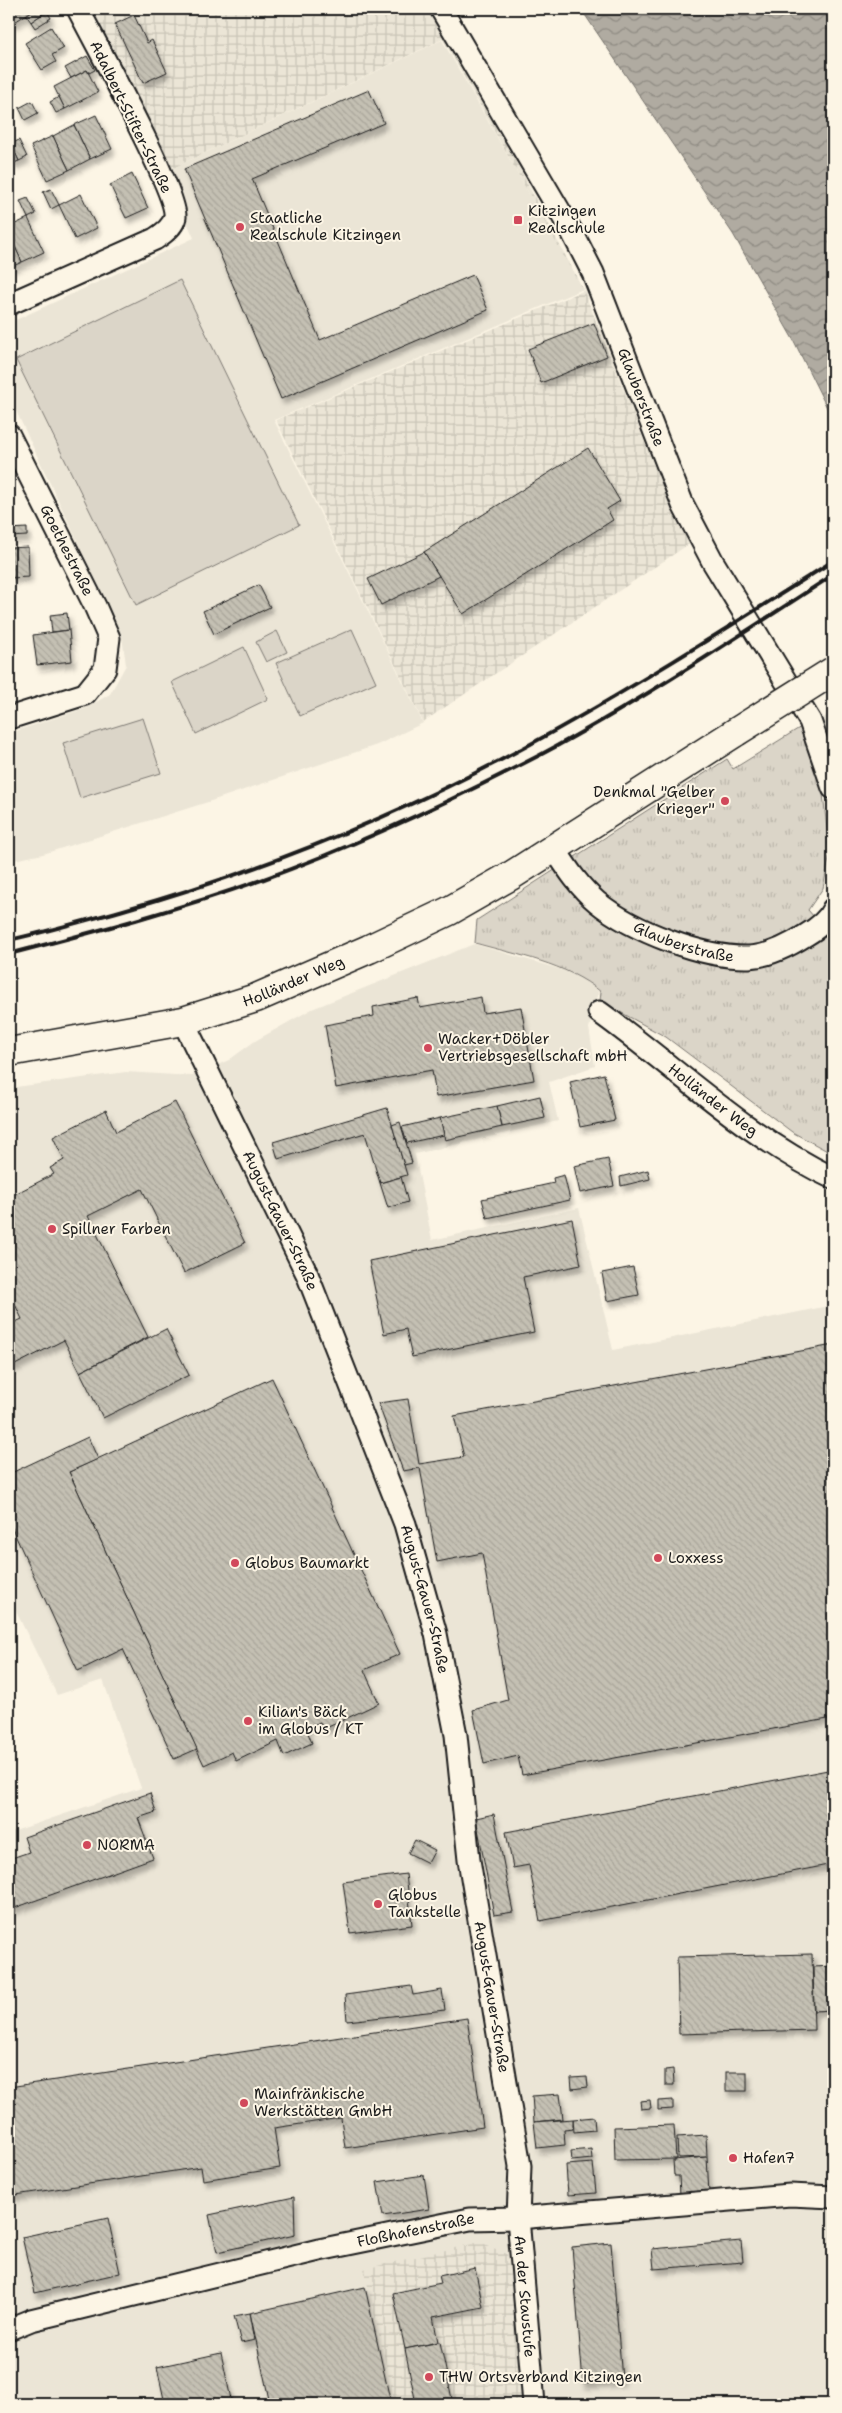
<svg xmlns="http://www.w3.org/2000/svg" width="842" height="2413" font-family="'Shantell Sans',sans-serif">
<style>
.built{fill:#ebe5d6}
.industrial{fill:url(#industrial-grid)}
.grass{fill:#dbd5c8;stroke:#7c7872}
.park{fill:url(#park-tufts);stroke:#7c7872}
.water{fill:url(#water-waves);stroke:#75726c}
.building{fill:url(#building-back-hatch);stroke:#1c1c1c;filter:url(#shadow)}
.lines{fill:none;stroke-linecap:round;stroke-linejoin:round}
.street-casing{stroke:#1c1c1c;stroke-width:25}
.secondary-casing{stroke:#1c1c1c;stroke-width:31}
.street{stroke:#fcf5e5;stroke-width:21}
.secondary{stroke:#fcf5e5;stroke-width:28}
.rail{stroke:#1c1c1c;stroke-width:4}
.secondary-bridge-casing{stroke:#1c1c1c;stroke-width:31;stroke-linecap:butt}
.secondary-bridge{stroke:#fcf5e5;stroke-width:28}
.poi-dot{fill:#d1495b;stroke:#fcf5e5;stroke-width:2}
.labels{text-anchor:middle;stroke-width:4;stroke-linejoin:round;paint-order:stroke}
.street-label{font-size:15px;fill:#1c1c1c;stroke:#fcf5e5}
.poi-label{font-size:15px;fill:#1c1c1c;stroke:#fcf5e5;text-anchor:start}
</style>
<defs>
<pattern id="industrial-grid" width="8" height="8" patternUnits="userSpaceOnUse" patternTransform="scale(1.25)"><rect width="8" height="8" fill="#ebe5d6"/><path d="M0 4h8M4 0v8" fill="none" stroke="#c9c4b7"/></pattern>
<pattern id="park-tufts" width="24" height="20" patternUnits="userSpaceOnUse" patternTransform="scale(1.25)"><rect width="24" height="20" fill="#dbd5c8"/><path d="M3 7l-1-3M5 7V3M7 7l1-3M15 17l-1-3M17 17v-4M19 17l1-3" fill="none" stroke="#bbb6ab"/></pattern>
<pattern id="water-waves" width="16" height="10" patternUnits="userSpaceOnUse" patternTransform="scale(1.25)"><rect width="16" height="10" fill="#b0aba1"/><path d="M0 5q4-4 8 0t8 0" fill="none" stroke="#8e8a82"/></pattern>
<pattern id="building-back-hatch" width="6" height="6" patternUnits="userSpaceOnUse" patternTransform="scale(1.25)"><rect width="6" height="6" fill="#c4c0b3"/><path d="M-1 5l2 2M0 0l6 6M5-1l2 2" fill="none" stroke="#a8a499"/></pattern>
<filter id="shadow"><feDropShadow dx="3" dy="5.5" stdDeviation="2.5" flood-color="#0004"/></filter>
</defs>
<rect width="100%" height="100%" fill="#fcf5e5"/>
<filter id="ink" filterUnits="userSpaceOnUse"><feTurbulence type="fractalNoise" baseFrequency=".02" numOctaves="2"/><feDisplacementMap in="SourceGraphic" scale="10" xChannelSelector="R" yChannelSelector="G"/><feConvolveMatrix kernelMatrix="1 2 1 2 8 2 1 2 1" color-interpolation-filters="sRGB"/></filter>
<g filter="url(#ink)">
<g class="built">
<polygon points="442,40 583,289 274,420 423,723 377,745 208,802 43,854 14,860 9,838 9,733 86,708 110,694 126,665 122,636 9,396 9,323 194,238 165,172"/>
<polygon points="833,712 833,767 821,719"/>
<polygon points="474,944 563,970 585,979 599,992 589,1028 595,1066 549,1082 558,1121 415,1154 432,1240 579,1208 613,1350 833,1305 833,2404 9,2404 9,1833 141,1788 103,1680 57,1695 9,1597 9,1088 126,1072 192,1076 229,1060 255,1041 312,1009"/>
</g>
<g class="industrial">
<polygon points="88,9 432,9 449,35 584,291 655,468 689,544 423,722 276,420 583,291 443,39 165,172"/>
<polygon points="480,2242 507,2254 526,2404 395,2404 364,2269"/>
</g>
<g class="grass">
<polygon points="180,280 299,525 136,605 16,360"/>
<polygon points="352,629 376,682 300,716 276,663"/>
<polygon points="277,631 287,652 266,662 256,642"/>
<polygon points="244,647 268,699 196,734 172,682"/>
<polygon points="143,718 161,773 80,798 63,743"/>
</g>
<path class="park" d="M801 727 822 786 830 854 823 888 808 910 833 939V1154L792 1132 666 1037 600 1001 601 992C566 963 517 955 475 943L477 920 727 759 733 769Z"/>
<polygon class="water" points="581,9 833,9 833,420 794,341 733,234"/>
<g class="building">
<polygon points="9,9 35,9 13,23 9,16"/>
<polygon points="35,9 45,9 47,11 31,22 26,15"/>
<polygon points="47,11 51,18 35,28 31,22"/>
<polygon points="134,15 147,43 152,40 167,72 143,83 115,24"/>
<polygon points="51,27 64,48 52,55 56,62 42,70 25,43"/>
<polygon points="87,56 95,70 89,73 87,70 71,78 65,68"/>
<polygon points="87,70 98,92 65,109 54,87"/>
<polygon points="369,90 384,123 252,179 320,340 473,275 488,310 281,399 184,169"/>
<polygon points="59,97 65,109 56,113 50,102"/>
<polygon points="32,101 38,113 25,120 19,108"/>
<polygon points="96,115 112,149 90,159 74,125"/>
<polygon points="74,125 90,159 69,170 53,136"/>
<polygon points="53,136 69,170 47,180 31,146"/>
<polygon points="19,140 27,157 19,161 11,144"/>
<polygon points="11,144 19,161 11,164 9,145"/>
<polygon points="132,174 148,208 126,218 110,185"/>
<polygon points="51,189 59,205 51,209 43,192"/>
<polygon points="81,194 97,228 75,239 59,205"/>
<polygon points="28,198 36,214 28,218 20,201"/>
<polygon points="28,218 44,252 22,262 9,234 9,227"/>
<polygon points="9,234 22,262 9,268"/>
<polygon points="594,323 607,356 541,383 528,349"/>
<polygon points="588,448 620,501 607,509 613,520 463,614 424,552"/>
<polygon points="27,528 27,536 9,537 9,529"/>
<polygon points="28,547 29,577 9,578 9,548"/>
<polygon points="424,552 439,576 381,605 368,579"/>
<polygon points="259,585 270,607 214,634 203,611"/>
<polygon points="67,613 69,630 52,632 50,615"/>
<polygon points="69,630 72,661 37,665 33,635"/>
<polygon points="481,997 483,1013 521,1007 534,1080 436,1097 432,1070 336,1088 325,1025 374,1016 373,1007 418,998 420,1008"/>
<polygon points="604,1074 615,1120 580,1127 570,1082"/>
<polygon points="540,1096 545,1118 502,1127 497,1106"/>
<polygon points="175,1102 245,1243 184,1273 142,1189 88,1216 148,1337 80,1372 64,1340 9,1368 9,1325 22,1319 9,1292 9,1197 54,1174 50,1168 64,1160 53,1137 106,1110 116,1132"/>
<polygon points="497,1106 502,1127 445,1140 440,1118"/>
<polygon points="387,1108 407,1175 380,1183 365,1133 278,1159 273,1142"/>
<polygon points="440,1118 444,1135 407,1143 402,1127"/>
<polygon points="400,1122 412,1163 404,1165 392,1125"/>
<polygon points="608,1159 614,1186 580,1193 574,1166"/>
<polygon points="648,1170 650,1179 621,1186 620,1177"/>
<polygon points="564,1175 570,1200 487,1218 482,1199 554,1183 553,1178"/>
<polygon points="401,1177 408,1202 388,1208 380,1183"/>
<polygon points="572,1219 581,1265 523,1277 534,1332 412,1357 406,1329 384,1334 369,1261"/>
<polygon points="633,1267 639,1295 607,1301 602,1273"/>
<polygon points="166,1329 189,1375 103,1418 80,1372"/>
<polygon points="833,1345 833,1718 522,1775 518,1756 484,1764 473,1710 508,1700 482,1553 437,1562 420,1468 403,1471 378,1403 408,1399 419,1464 464,1457 454,1416"/>
<polygon points="272,1378 400,1654 364,1670 379,1703 324,1729 320,1722 306,1728 312,1743 284,1756 278,1741 236,1761 232,1752 204,1765 69,1472"/>
<polygon points="88,1437 98,1459 69,1472 197,1749 174,1759 123,1649 78,1671 9,1522 9,1474"/>
<polygon points="833,1769 833,1864 540,1921 529,1865 513,1868 506,1832"/>
<polygon points="150,1793 156,1812 138,1818 153,1858 9,1910 9,1859 29,1852 24,1837"/>
<polygon points="494,1814 513,1912 494,1915 476,1818"/>
<polygon points="415,1840 435,1850 428,1863 408,1853"/>
<polygon points="406,1874 412,1925 350,1933 343,1882"/>
<polygon points="812,1954 814,2030 679,2034 677,1957"/>
<polygon points="833,1966 833,2010 814,2011 813,1967"/>
<polygon points="411,1986 413,1995 442,1990 445,2010 347,2021 345,1995"/>
<polygon points="467,2018 483,2127 345,2148 341,2118 274,2128 280,2168 203,2180 201,2167 9,2196 9,2087"/>
<polygon points="673,2069 674,2085 665,2085 665,2070"/>
<rect x="726" y="2072" width="21" height="19"/>
<polygon points="587,2077 588,2087 572,2089 571,2078"/>
<polygon points="560,2094 563,2119 534,2122 532,2096"/>
<polygon points="650,2100 651,2108 641,2109 640,2101"/>
<polygon points="673,2100 673,2109 658,2110 658,2101"/>
<polygon points="594,2117 595,2130 574,2132 573,2119"/>
<polygon points="573,2119 573,2129 564,2130 565,2145 537,2148 534,2122"/>
<polygon points="674,2125 676,2159 615,2160 614,2127"/>
<polygon points="706,2135 707,2157 678,2158 677,2137"/>
<polygon points="591,2149 592,2159 572,2161 571,2151"/>
<polygon points="707,2157 709,2194 680,2195 679,2176 674,2176 673,2160"/>
<polygon points="593,2163 596,2193 568,2195 566,2165"/>
<polygon points="424,2175 429,2209 383,2216 377,2182"/>
<polygon points="294,2197 295,2235 217,2252 209,2215"/>
<polygon points="108,2218 120,2273 35,2293 22,2237"/>
<polygon points="741,2241 743,2262 654,2269 652,2249"/>
<polygon points="611,2243 622,2380 583,2383 572,2247"/>
<polygon points="475,2268 483,2307 433,2317 438,2342 405,2349 393,2293 441,2283 439,2276"/>
<polygon points="365,2287 391,2404 270,2404 250,2313"/>
<polygon points="250,2313 255,2340 241,2343 234,2316"/>
<polygon points="440,2342 453,2404 416,2404 405,2349"/>
<polygon points="221,2353 232,2404 165,2404 157,2367"/>
</g>
<g class="lines">
<defs>
<g id="street">
<path id="s1" d="M441 9 572 232 593 273 683 505 713 562 810 721 833 788"/>
<path d="M9 304 155 239C163 234 173 227 175 217 178 193 94 40 78 9"/>
<path id="s2" d="M9 435 95 606 109 638 105 669 85 694 9 718"/>
<path id="s3" d="M554 848C567 868 579 887 597 902 633 931 702 958 749 957 769 956 789 946 806 935 816 929 828 921 833 909"/>
<path id="s4" d="M599 1012C677 1068 746 1137 833 1178"/>
<path id="s5" d="M183 1021 307 1274 405 1524 436 1634 456 1735 469 1860 520 2166 518 2218 534 2404"/>
<path id="s6" d="M9 2329 31 2320 319 2250 470 2219 518 2218 790 2195 833 2197"/>
</g>
<g id="secondary">
<path id="s7" d="M9 1052 183 1021 256 998 369 949 449 911 512 875 736 732"/>
</g>
</defs>
<use href="#street" class="street-casing"/>
<use href="#secondary" class="secondary-casing"/>
<use href="#street" class="street"/>
<use href="#secondary" class="secondary"/>
<g class="rail">
<path d="M9 940C46 932 83 921 120 911 261 871 398 816 527 746 632 689 732 625 833 561"/>
<path d="M9 954C94 932 181 909 264 879 358 845 451 801 540 755 641 701 737 637 833 575"/>
</g>
<defs>
<polyline id="secondary-bridge" points="736,732 833,671"/>
</defs>
<use href="#secondary-bridge" class="secondary-bridge-casing"/>
<use href="#secondary-bridge" class="secondary-bridge"/>
</g>
</g>
<g class="poi-dot">
<rect x="513" y="215" width="10" height="10" rx="2.5"/>
<circle cx="240" cy="227" r="5"/>
<circle cx="725" cy="801" r="5"/>
<circle cx="428" cy="1048" r="5"/>
<circle cx="52" cy="1229" r="5"/>
<circle cx="658" cy="1558" r="5"/>
<circle cx="235" cy="1563" r="5"/>
<circle cx="248" cy="1721" r="5"/>
<circle cx="87" cy="1845" r="5"/>
<circle cx="378" cy="1904" r="5"/>
<circle cx="244" cy="2103" r="5"/>
<circle cx="733" cy="2158" r="5"/>
<circle cx="429" cy="2377" r="5"/>
</g>
<g class="labels">
<g class="street-label">
<text transform="translate(131 117) rotate(64)" y="5">Adalbert-Stifter-Straße</text>
<text dy="5" stroke="none"><textPath href="#s1" startOffset="438">Glauberstraße</textPath></text>
<text dy="5" stroke="none"><textPath href="#s2" startOffset="129">Goethestraße</textPath></text>
<text dy="5" stroke="none"><textPath href="#s3" startOffset="166">Glauberstraße</textPath></text>
<text dy="5" stroke="none"><textPath href="#s7" startOffset="294">Holländer Weg</textPath></text>
<text dy="5" stroke="none"><textPath href="#s4" startOffset="144">Holländer Weg</textPath></text>
<text dy="5" stroke="none"><textPath href="#s5" startOffset="222">August-Gauer-Straße</textPath></text>
<text dy="5" stroke="none"><textPath href="#s5" startOffset="628">August-Gauer-Straße</textPath></text>
<text dy="5" stroke="none"><textPath href="#s5" startOffset="1032">August-Gauer-Straße</textPath></text>
<text dy="5" stroke="none"><textPath href="#s6" startOffset="419">Floßhafenstraße</textPath></text>
<text dy="5" stroke="none"><textPath href="#s5" startOffset="1334">An der Staustufe</textPath></text>
</g>
<g class="poi-label">
<text x="528" y="216">Kitzingen<tspan x="528" dy="17">Realschule</tspan></text>
<text x="250" y="223">Staatliche<tspan x="250" dy="17">Realschule Kitzingen</tspan></text>
<text x="715" y="797" text-anchor="end">Denkmal "Gelber<tspan x="715" dy="17">Krieger"</tspan></text>
<text x="438" y="1044">Wacker+Döbler<tspan x="438" dy="17">Vertriebsgesellschaft mbH</tspan></text>
<text x="62" y="1234">Spillner Farben</text>
<text x="668" y="1563">Loxxess</text>
<text x="245" y="1568">Globus Baumarkt</text>
<text x="258" y="1717">Kilian's Bäck<tspan x="258" dy="17">im Globus / KT</tspan></text>
<text x="97" y="1850">NORMA</text>
<text x="388" y="1900">Globus<tspan x="388" dy="17">Tankstelle</tspan></text>
<text x="254" y="2099">Mainfränkische<tspan x="254" dy="17">Werkstätten GmbH</tspan></text>
<text x="743" y="2163">Hafen7</text>
<text x="439" y="2382">THW Ortsverband Kitzingen</text>
</g>
</g>
<rect width="842" height="2413" fill="none" stroke="#fcf5e5" stroke-width="30"/>
<rect x="15" y="15" width="812" height="2383" fill="none" stroke="#1c1c1c" stroke-width="2" filter="url(#ink)"/>
</svg>
